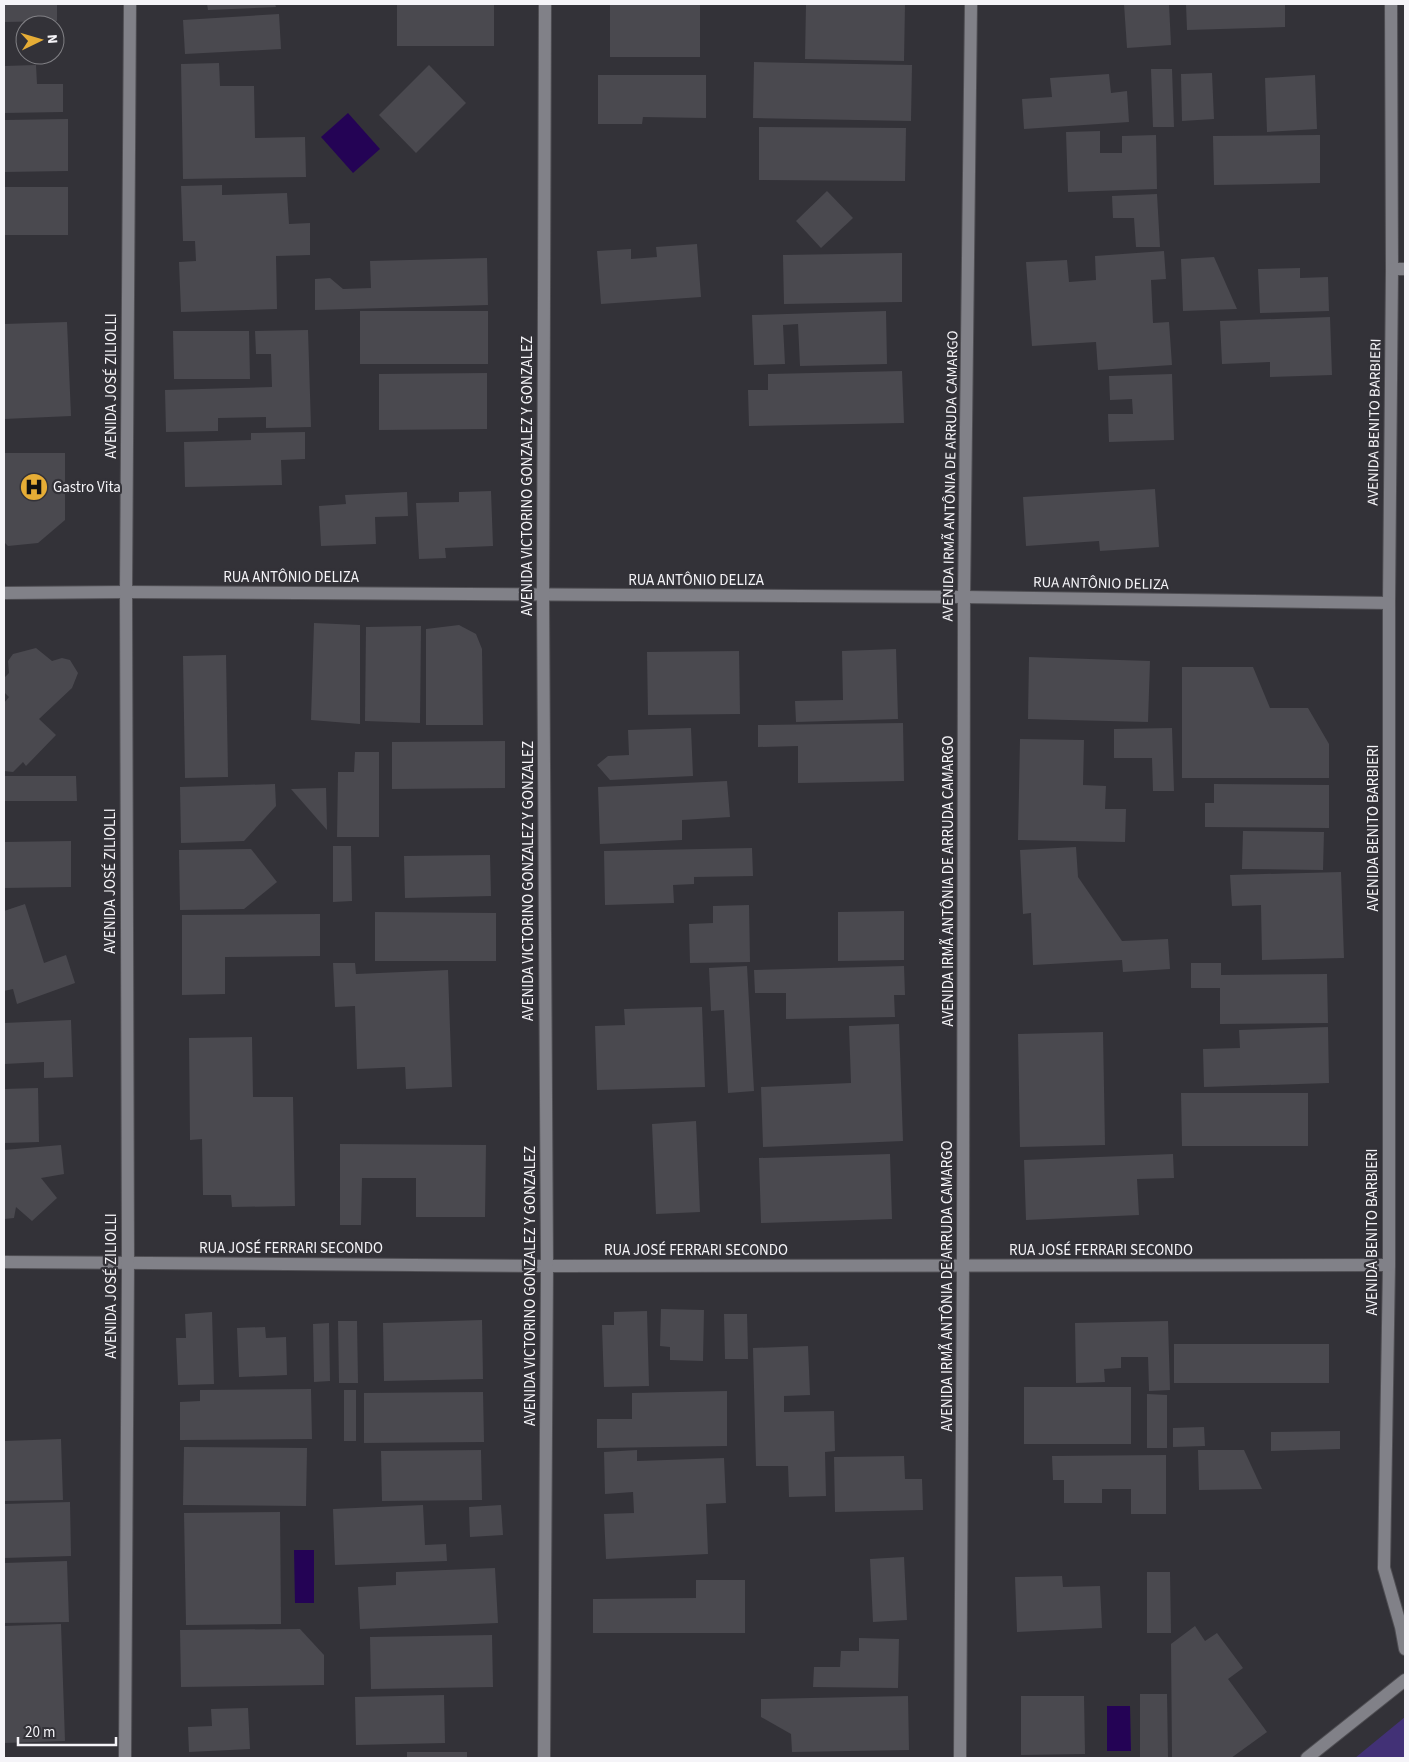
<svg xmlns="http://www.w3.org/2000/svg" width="1409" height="1762" font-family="'Source Sans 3',sans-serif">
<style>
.green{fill:#423176}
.water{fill:#240355}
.building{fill:#4a494f}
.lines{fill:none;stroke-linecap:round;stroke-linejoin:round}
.minor-casing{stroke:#4f4e53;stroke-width:14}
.minor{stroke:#818188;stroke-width:12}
.labels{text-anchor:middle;stroke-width:4.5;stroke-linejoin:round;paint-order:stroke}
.street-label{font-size:15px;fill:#f5f4f8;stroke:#333238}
.poi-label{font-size:15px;fill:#f5f4f8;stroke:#333238;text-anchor:start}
</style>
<rect width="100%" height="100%" fill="#333238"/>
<polygon class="green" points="1405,1717 1405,1758 1355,1758"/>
<g class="water">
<polygon points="348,113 380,149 353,173 321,137"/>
<polygon points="294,1550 314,1550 314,1603 295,1603"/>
<polygon points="1107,1706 1130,1706 1131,1751 1107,1751"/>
</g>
<g class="building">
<polygon points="4,4 57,4 57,21 4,22"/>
<polygon points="207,4 275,4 276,7 208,10"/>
<rect x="397" y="4" width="97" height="42"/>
<rect x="610" y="4" width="90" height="53"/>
<polygon points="806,4 905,4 904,61 805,59"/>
<polygon points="1124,4 1169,4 1171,45 1127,48"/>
<polygon points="1186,4 1285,4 1285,27 1187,30"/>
<polygon points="279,14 281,49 185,54 183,20"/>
<polygon points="754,62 912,65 911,121 753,118"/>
<polygon points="219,63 220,86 254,86 255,138 305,137 306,177 183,179 181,64"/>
<polygon points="36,65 37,84 63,84 63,112 4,113 4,66"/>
<polygon points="429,65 466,103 416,153 379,115"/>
<polygon points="1151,69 1172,69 1174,127 1153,127"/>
<polygon points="1212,73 1214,119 1182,121 1181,74"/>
<polygon points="1109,74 1111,93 1127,91 1129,122 1024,129 1022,99 1052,97 1050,78"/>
<polygon points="598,75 706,75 706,118 643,117 642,124 598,124"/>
<polygon points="1315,75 1317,129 1267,132 1265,78"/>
<polygon points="68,119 68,171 4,172 4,120"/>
<polygon points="759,127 906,128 905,181 759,180"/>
<polygon points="1100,131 1100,153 1122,153 1122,136 1156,135 1157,189 1068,192 1066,132"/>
<polygon points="1320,135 1320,183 1214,185 1213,136"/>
<polygon points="222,185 222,195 287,193 289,224 310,223 310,255 276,256 277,309 181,312 179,262 196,261 195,241 183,241 181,186"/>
<rect x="4" y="187" width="64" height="48"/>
<polygon points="827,191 853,218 821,248 796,221"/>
<polygon points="1157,194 1160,247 1136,247 1134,218 1113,218 1112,196"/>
<polygon points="697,244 701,297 601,304 597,251 631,249 631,259 657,257 656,247"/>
<polygon points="1164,251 1166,279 1151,280 1153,323 1169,322 1172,365 1098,370 1096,342 1032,346 1026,262 1067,260 1069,282 1096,280 1095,256"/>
<polygon points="902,253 902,302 784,304 783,255"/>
<polygon points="1214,257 1237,309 1183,311 1181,259"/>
<polygon points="487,258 488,305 315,310 315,279 330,278 343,289 371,288 370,261"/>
<polygon points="1300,268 1300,278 1328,277 1329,311 1260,313 1258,269"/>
<rect x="360" y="311" width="128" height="53"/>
<polygon points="886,311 887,364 800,366 798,324 783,325 785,364 754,365 752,315"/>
<polygon points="1330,317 1332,375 1270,377 1270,362 1222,364 1220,321"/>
<polygon points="67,322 71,416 4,419 4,324"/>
<polygon points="308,330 311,427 266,428 266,417 218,418 218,431 166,432 165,390 272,387 271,354 256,354 255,331"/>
<polygon points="173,331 249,331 250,379 174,379"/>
<polygon points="902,371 904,423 749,426 748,390 768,390 768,374"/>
<polygon points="487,373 487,429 379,430 379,374"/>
<polygon points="1172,374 1174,440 1109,442 1108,414 1133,414 1132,399 1110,400 1109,376"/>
<polygon points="305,432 305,459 281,460 282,485 185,487 184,442 251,440 251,433"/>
<polygon points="4,453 65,453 65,520 38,543 8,546 4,542"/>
<polygon points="1155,489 1159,547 1100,551 1099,541 1026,546 1023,497"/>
<polygon points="491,491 493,546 445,548 446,558 419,559 416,503 459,502 459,492"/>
<polygon points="407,492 408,516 375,517 376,544 321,546 319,506 346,504 345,495"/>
<polygon points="314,623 360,625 360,724 311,720"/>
<polygon points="459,625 476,634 482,649 483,725 426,725 426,629"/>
<polygon points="421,626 420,723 365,721 366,627"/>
<polygon points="36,648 52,661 62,658 70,660 78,673 72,688 39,719 56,735 26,766 23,762 13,772 4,771 4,703 9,697 4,692 4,678 9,673 8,661 13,654"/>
<polygon points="896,649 898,719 796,722 795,701 843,700 842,651"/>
<polygon points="739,651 740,714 648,715 647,652"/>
<polygon points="226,655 228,777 185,778 183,656"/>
<polygon points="1029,657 1150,661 1148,722 1028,719"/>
<polygon points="1182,667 1253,667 1270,708 1308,708 1329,744 1329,778 1182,778"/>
<polygon points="903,723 904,781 798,783 798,746 758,747 758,725"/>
<polygon points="691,728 693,776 610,780 597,765 608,756 629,755 628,730"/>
<polygon points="1172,728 1174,791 1153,791 1152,758 1114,758 1114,729"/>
<polygon points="1020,739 1084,740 1083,785 1106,786 1105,809 1126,809 1125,842 1018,840"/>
<polygon points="505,741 505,788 392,789 392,742"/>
<polygon points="355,752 379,752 379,837 337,837 338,772 354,772"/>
<polygon points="4,776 76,776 77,801 4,801"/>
<polygon points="727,781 730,817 682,820 682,840 600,844 598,787"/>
<polygon points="275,784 276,806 244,841 181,843 180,787"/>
<polygon points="1214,784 1329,785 1329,828 1205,827 1205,803 1214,803"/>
<polygon points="326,788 327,830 291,789"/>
<polygon points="1243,831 1324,832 1323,870 1242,869"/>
<polygon points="71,841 71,887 4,888 4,842"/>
<polygon points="333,846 351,846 352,901 333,902"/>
<polygon points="1076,847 1078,877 1122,941 1168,939 1170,969 1123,972 1122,960 1033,965 1031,913 1023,914 1020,850"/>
<polygon points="752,848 753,876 694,877 694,884 673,885 674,903 605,905 604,851"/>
<polygon points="251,849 277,882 244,909 180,910 179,850"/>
<polygon points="490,855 491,896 405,898 404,856"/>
<polygon points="1341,872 1344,958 1262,960 1261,905 1232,906 1230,875"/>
<polygon points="25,904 44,963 66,955 75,983 17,1004 13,989 4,991 4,911"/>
<polygon points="749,905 750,962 690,963 689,924 713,923 713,906"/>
<polygon points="904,911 904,960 838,961 838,912"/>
<polygon points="375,912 496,913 496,961 375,961"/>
<polygon points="320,914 320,956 225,957 225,994 182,995 182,915"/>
<polygon points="333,963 355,963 356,974 448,970 452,1087 406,1089 405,1067 357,1069 355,1006 335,1007"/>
<polygon points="1191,963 1221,963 1221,975 1327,974 1328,1023 1220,1024 1220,988 1191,988"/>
<polygon points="747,966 754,1091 728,1093 724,1010 711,1011 709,968"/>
<polygon points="904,966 905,995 894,995 895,1017 786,1019 786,993 755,993 754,970"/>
<polygon points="702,1007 705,1087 597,1090 595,1026 625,1025 624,1009"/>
<polygon points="71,1020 73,1077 44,1078 44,1062 4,1064 4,1023"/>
<polygon points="899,1024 903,1141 763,1147 761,1087 851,1083 849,1026"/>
<polygon points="1328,1027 1329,1083 1204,1087 1203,1049 1240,1048 1239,1030"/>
<polygon points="1103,1032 1105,1145 1020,1147 1018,1034"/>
<polygon points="252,1037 253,1097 293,1097 295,1206 232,1207 231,1195 203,1195 202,1139 190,1140 189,1038"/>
<polygon points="38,1088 39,1142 4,1143 4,1089"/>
<polygon points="1181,1093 1308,1093 1308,1146 1182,1146"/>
<polygon points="696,1121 700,1212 656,1214 652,1124"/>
<polygon points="340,1144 486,1145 485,1217 416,1217 416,1178 362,1178 361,1225 340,1225"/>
<polygon points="61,1145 64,1174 41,1178 57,1198 32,1221 16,1207 14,1218 4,1219 4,1150"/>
<polygon points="890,1154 892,1219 761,1223 759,1158"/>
<polygon points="1173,1154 1174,1178 1137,1179 1139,1215 1026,1220 1024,1160"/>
<polygon points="661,1309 704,1310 703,1361 670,1360 670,1347 660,1346"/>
<polygon points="647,1311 649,1386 604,1387 602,1325 614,1325 614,1312"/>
<polygon points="212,1312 214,1384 178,1385 176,1338 186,1338 185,1314"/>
<polygon points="724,1314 747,1314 748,1359 725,1359"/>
<polygon points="482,1320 483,1379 384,1381 383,1323"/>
<polygon points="338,1321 357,1321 358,1383 339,1383"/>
<polygon points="1168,1321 1170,1390 1149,1391 1148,1357 1121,1357 1121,1368 1104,1369 1105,1382 1076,1383 1075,1323"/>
<polygon points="329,1323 330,1381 314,1382 313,1324"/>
<polygon points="265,1327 266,1338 286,1337 287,1375 239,1377 237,1328"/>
<rect x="1174" y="1344" width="155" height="39"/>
<polygon points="808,1346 810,1395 784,1396 784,1412 834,1411 835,1451 825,1452 826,1496 789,1497 788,1466 756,1466 753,1348"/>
<rect x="1024" y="1387" width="107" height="57"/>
<polygon points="311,1389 312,1439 180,1440 180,1402 200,1401 200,1390"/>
<rect x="344" y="1390" width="12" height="51"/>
<polygon points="727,1391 727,1446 597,1448 597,1419 632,1419 632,1393"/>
<polygon points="483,1392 484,1442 364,1443 364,1393"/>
<polygon points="1147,1394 1167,1395 1167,1448 1147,1448"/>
<polygon points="1204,1427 1205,1446 1173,1447 1173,1428"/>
<polygon points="1340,1431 1340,1449 1271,1451 1271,1432"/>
<polygon points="61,1439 63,1500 4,1501 4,1441"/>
<polygon points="184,1447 307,1448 306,1506 183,1505"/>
<polygon points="481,1450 482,1500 382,1501 381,1451"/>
<polygon points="637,1450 637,1461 724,1458 726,1503 706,1504 708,1554 606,1559 604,1514 634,1513 633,1492 605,1494 604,1452"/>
<polygon points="1198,1450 1244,1450 1262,1489 1199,1490"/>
<polygon points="1166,1455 1166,1514 1131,1514 1131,1489 1102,1489 1102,1503 1064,1503 1064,1480 1053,1480 1052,1456"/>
<polygon points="904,1456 905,1479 922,1479 923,1510 835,1512 834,1457"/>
<polygon points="70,1502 71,1556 4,1558 4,1504"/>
<polygon points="423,1505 425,1545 446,1544 447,1561 335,1565 333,1509"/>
<polygon points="501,1505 503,1535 470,1537 469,1507"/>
<polygon points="280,1512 281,1624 186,1625 184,1513"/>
<polygon points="904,1557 907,1620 873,1622 870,1559"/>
<polygon points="67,1561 69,1622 4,1623 4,1563"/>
<polygon points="495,1568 498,1623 360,1629 358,1587 396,1585 396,1572"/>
<polygon points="1147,1572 1170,1572 1171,1633 1147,1633"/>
<polygon points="1062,1576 1063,1587 1100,1586 1102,1628 1017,1632 1015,1577"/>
<polygon points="696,1580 745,1580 745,1633 593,1633 593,1599 696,1598"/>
<polygon points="61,1624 65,1741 4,1743 4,1626"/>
<polygon points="1195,1626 1205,1641 1217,1633 1243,1668 1228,1679 1267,1732 1231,1758 1172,1758 1171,1644"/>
<polygon points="300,1629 324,1655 324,1685 181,1687 180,1630"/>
<polygon points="492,1635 493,1687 371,1689 370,1637"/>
<polygon points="859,1638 899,1639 898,1688 813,1687 814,1667 840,1667 841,1651 859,1651"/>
<polygon points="1140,1694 1167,1694 1168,1758 1140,1758"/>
<polygon points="444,1695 445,1743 356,1745 355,1697"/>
<polygon points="908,1696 909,1750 792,1752 791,1734 761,1717 761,1699"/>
<polygon points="1021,1696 1084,1696 1085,1754 1021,1755"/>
<polygon points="248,1708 250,1749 189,1752 188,1727 212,1726 211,1709"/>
<rect x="407" y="1752" width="60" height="6"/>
</g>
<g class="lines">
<defs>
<g id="minor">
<polyline points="1391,4 1392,269 1389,603 1389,1265 1384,1568 1401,1627 1405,1649"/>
<polyline points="1392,269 1405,269"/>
<polyline points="4,593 126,592 964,597 1389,603"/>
<polyline points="4,1262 547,1266 1389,1265"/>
<polyline points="125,1758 128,1263 126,592 130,4"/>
<polyline points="544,1758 547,1266 543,595 545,4"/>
<polyline points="960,1758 963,1266 964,597 971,4"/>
<polyline points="1307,1758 1405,1680"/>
</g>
</defs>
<use href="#minor" class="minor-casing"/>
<use href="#minor" class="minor"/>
</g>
<defs>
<symbol id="hospital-disc" viewBox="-11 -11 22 22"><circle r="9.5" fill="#e6ad36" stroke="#333238"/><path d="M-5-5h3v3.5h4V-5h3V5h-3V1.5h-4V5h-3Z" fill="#111"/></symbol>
</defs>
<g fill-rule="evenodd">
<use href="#hospital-disc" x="18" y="471" width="32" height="32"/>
</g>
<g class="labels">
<g class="street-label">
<text transform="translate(111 386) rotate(-90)" y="5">AVENIDA JOSÉ ZILIOLLI</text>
<text transform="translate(1374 422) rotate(-89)" y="5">AVENIDA BENITO BARBIERI</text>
<text transform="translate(527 476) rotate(-90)" y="5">AVENIDA VICTORINO GONZALEZ Y GONZALEZ</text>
<text transform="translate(950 476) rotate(-89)" y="5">AVENIDA IRMÃ ANTÔNIA DE ARRUDA CAMARGO</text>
<text x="291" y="582">RUA ANTÔNIO DELIZA</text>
<text x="696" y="585">RUA ANTÔNIO DELIZA</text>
<text transform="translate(1101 583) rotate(1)" y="5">RUA ANTÔNIO DELIZA</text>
<text transform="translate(1373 828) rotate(-90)" y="5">AVENIDA BENITO BARBIERI</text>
<text transform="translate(110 881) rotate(-90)" y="5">AVENIDA JOSÉ ZILIOLLI</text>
<text transform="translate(528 881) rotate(-90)" y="5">AVENIDA VICTORINO GONZALEZ Y GONZALEZ</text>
<text transform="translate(948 881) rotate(-90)" y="5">AVENIDA IRMÃ ANTÔNIA DE ARRUDA CAMARGO</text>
<text transform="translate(1372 1232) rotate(-90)" y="5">AVENIDA BENITO BARBIERI</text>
<text x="291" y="1253">RUA JOSÉ FERRARI SECONDO</text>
<text x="696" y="1255">RUA JOSÉ FERRARI SECONDO</text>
<text x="1101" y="1255">RUA JOSÉ FERRARI SECONDO</text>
<text transform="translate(111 1286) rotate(-90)" y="5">AVENIDA JOSÉ ZILIOLLI</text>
<text transform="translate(530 1286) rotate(-90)" y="5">AVENIDA VICTORINO GONZALEZ Y GONZALEZ</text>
<text transform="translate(947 1286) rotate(-90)" y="5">AVENIDA IRMÃ ANTÔNIA DE ARRUDA CAMARGO</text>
</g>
<g class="poi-label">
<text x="53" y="492">Gastro Vita</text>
</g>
</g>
<rect width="1409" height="1762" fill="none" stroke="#f5f4f8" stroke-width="10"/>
<g transform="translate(40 40) rotate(85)"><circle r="24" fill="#333238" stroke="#818085"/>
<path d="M0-4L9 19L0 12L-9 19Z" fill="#e6ad36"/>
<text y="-8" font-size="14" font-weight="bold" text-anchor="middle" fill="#f5f4f8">N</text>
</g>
<path d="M18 1737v8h98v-8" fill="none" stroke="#f5f4f8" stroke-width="2.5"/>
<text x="25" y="1737" font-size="15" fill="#f5f4f8" stroke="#333238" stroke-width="4" paint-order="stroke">20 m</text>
</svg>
